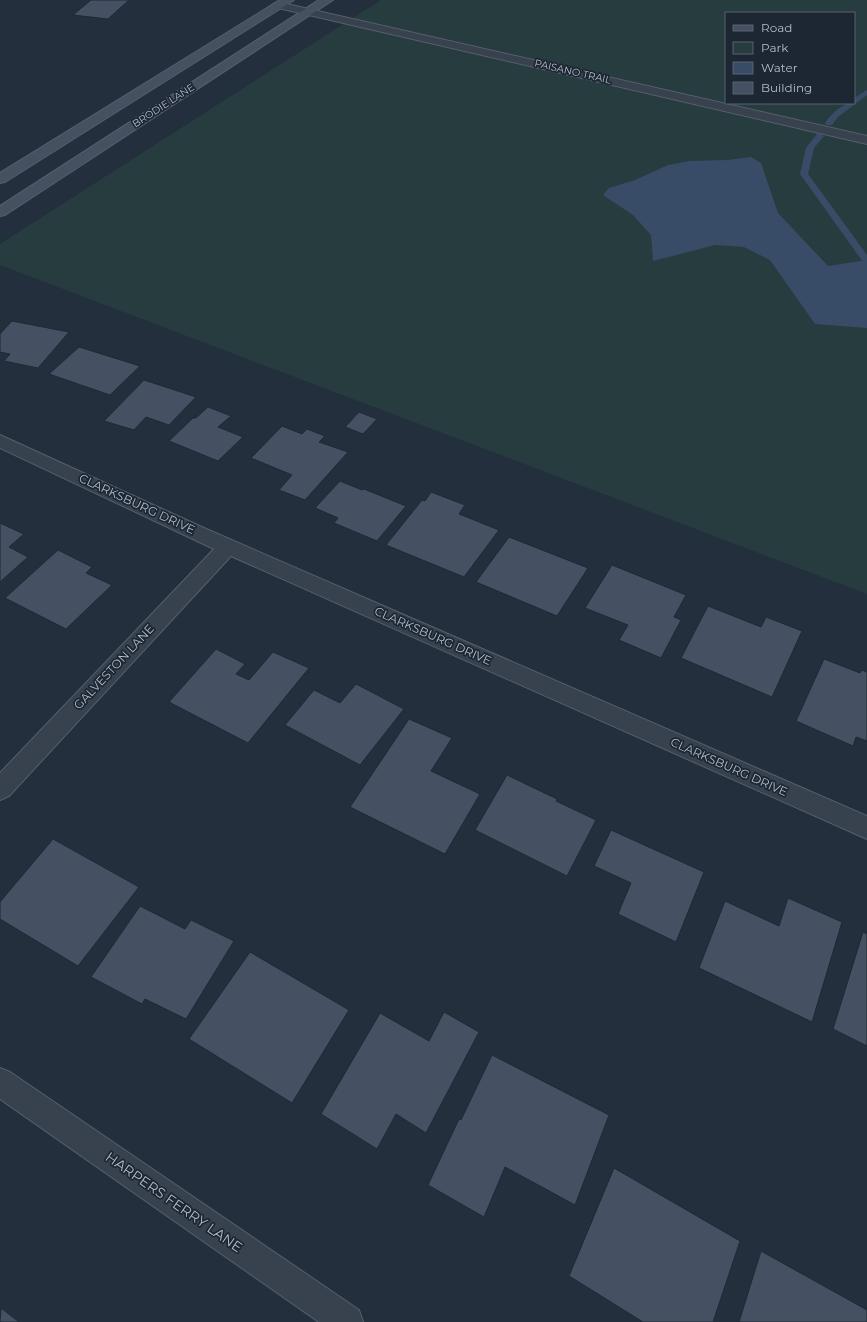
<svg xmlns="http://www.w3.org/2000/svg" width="867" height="1322" font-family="Montserrat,sans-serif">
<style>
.green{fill:#263c3f;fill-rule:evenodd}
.water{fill:#394c67}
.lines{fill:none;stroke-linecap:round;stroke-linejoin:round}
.stream{fill:#394c67;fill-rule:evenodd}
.building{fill:#455162;stroke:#1f2835}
.street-casing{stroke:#565f6c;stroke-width:2}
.secondary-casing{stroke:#565f6c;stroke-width:2}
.street{fill:#38414e;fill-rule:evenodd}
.secondary{fill:#465061;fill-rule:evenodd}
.labels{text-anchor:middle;stroke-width:3.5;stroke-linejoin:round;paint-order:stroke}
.far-street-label{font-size:10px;fill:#b4bcc9;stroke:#1d2633}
.street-label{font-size:12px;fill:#b4bcc9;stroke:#1d2633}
.near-street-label{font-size:14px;fill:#b4bcc9;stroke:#1d2633}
</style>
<rect width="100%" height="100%" fill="#242f3e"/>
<path class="green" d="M381 0H867V594L0 265V244ZM726 13H854V103H726Z"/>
<polygon class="water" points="751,157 761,163 778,213 828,266 867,260 867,328 815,324 770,260 744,247 715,245 653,261 651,235 633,215 603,195 609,188 635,180 668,165 690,161 728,160"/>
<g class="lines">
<g class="stream">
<path d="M867 90V95L838 117 832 125H826L825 123C832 113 842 103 854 103V98Z"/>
<polygon points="817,134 820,134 824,136 814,148 808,174 867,255 867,262 863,262 800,174 806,148"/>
</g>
</g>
<g class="building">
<polygon points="91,0 129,0 108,19 73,15"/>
<polygon points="12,321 69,332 38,368 28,366 4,361 10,354 0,352 0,334"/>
<polygon points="79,347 140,366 110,395 49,374"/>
<polygon points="144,380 196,397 169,425 146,417 134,430 104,421"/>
<polygon points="208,407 231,416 218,427 243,437 218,461 169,441 193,418 196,418"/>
<polygon points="359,412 377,419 363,434 345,427"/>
<polygon points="282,426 302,434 307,429 325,436 319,442 348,452 305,500 279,490 292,475 251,458"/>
<polygon points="340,481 362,490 364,489 406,506 377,541 334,523 338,518 315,508"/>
<polygon points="431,492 465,505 459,514 499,530 464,577 386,545 422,500 425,501"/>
<polygon points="0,523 24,534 9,547 28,557 0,582"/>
<polygon points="509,537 588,568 557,616 476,582"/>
<polygon points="58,550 92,567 86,573 112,585 66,629 5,598"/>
<polygon points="612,565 686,595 674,617 681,620 661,658 619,640 628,625 585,608"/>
<polygon points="708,606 761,627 766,617 802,631 772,697 681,658"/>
<polygon points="216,649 245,664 236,674 249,680 273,652 309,668 248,743 169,702"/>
<polygon points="824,659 860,673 862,670 867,672 867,741 856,737 853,746 796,721"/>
<polygon points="356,684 404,709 360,765 285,725 314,690 340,703"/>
<polygon points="409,719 452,738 431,771 480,794 445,854 350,807"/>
<polygon points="507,775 557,799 556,801 596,820 567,876 475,830"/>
<polygon points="611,830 704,872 676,942 618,914 631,883 594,866"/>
<polygon points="53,839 139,887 78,966 0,919 0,902"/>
<polygon points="788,898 842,922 812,1022 699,968 725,901 779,926"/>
<polygon points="140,906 185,929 191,920 234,941 186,1019 145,999 142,1004 91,977"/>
<polygon points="863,932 867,934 867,1046 833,1029"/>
<polygon points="250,952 349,1010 292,1103 189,1039"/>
<polygon points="444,1012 479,1032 426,1133 396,1114 377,1149 321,1114 380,1013 429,1041"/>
<polygon points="492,1055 609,1115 575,1205 505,1167 484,1217 428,1185 459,1119 461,1120"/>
<polygon points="614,1168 740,1241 713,1322 643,1322 569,1276"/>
<polygon points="761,1251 867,1310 867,1322 739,1322"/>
<polygon points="1,1308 19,1322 0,1322"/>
</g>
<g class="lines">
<defs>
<g id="street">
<polygon points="278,2 867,136 867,144 274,7 272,5"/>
<polygon points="0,435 204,528 867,816 867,839 231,556 9,796 0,800 0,773 214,549 0,448"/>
<polygon points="0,1068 10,1072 359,1310 363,1322 319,1322 0,1099"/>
</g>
<g id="secondary">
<polygon points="280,0 294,0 5,182 0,183 0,173"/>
<polygon points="319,0 333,0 5,215 0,216 0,206"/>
</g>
</defs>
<use href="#street" class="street-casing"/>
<use href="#secondary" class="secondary-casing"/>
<use href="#street" class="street"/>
<use href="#secondary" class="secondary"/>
</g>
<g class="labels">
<g class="far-street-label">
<text transform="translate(573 71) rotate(13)" y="4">PAISANO TRAIL</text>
<text transform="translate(163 105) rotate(-33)" y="4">BRODIE LANE</text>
</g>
<g class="street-label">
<text transform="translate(137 504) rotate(25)" y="4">CLARKSBURG DRIVE</text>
<text transform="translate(433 636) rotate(24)" y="4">CLARKSBURG DRIVE</text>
<text transform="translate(114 667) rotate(-47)" y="4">GALVESTON LANE</text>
<text transform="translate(729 767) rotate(24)" y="4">CLARKSBURG DRIVE</text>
</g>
<g class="near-street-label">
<text transform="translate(174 1202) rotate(35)" y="5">HARPERS FERRY LANE</text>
</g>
</g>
<rect x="725" y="12" width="130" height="92" fill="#1d2633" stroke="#59626f"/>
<rect x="733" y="25" width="20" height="6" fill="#465061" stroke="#59626f"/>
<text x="761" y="32" font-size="12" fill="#b4bcc9">Road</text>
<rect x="733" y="42" width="20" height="12" fill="#263c3f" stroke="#59626f"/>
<text x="761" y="52" font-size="12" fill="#b4bcc9">Park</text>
<rect x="733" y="62" width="20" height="12" fill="#394c67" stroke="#59626f"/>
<text x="761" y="72" font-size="12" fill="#b4bcc9">Water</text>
<rect x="733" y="82" width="20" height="12" fill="#455162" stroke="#59626f"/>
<text x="761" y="92" font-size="12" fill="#b4bcc9">Building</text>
</svg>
